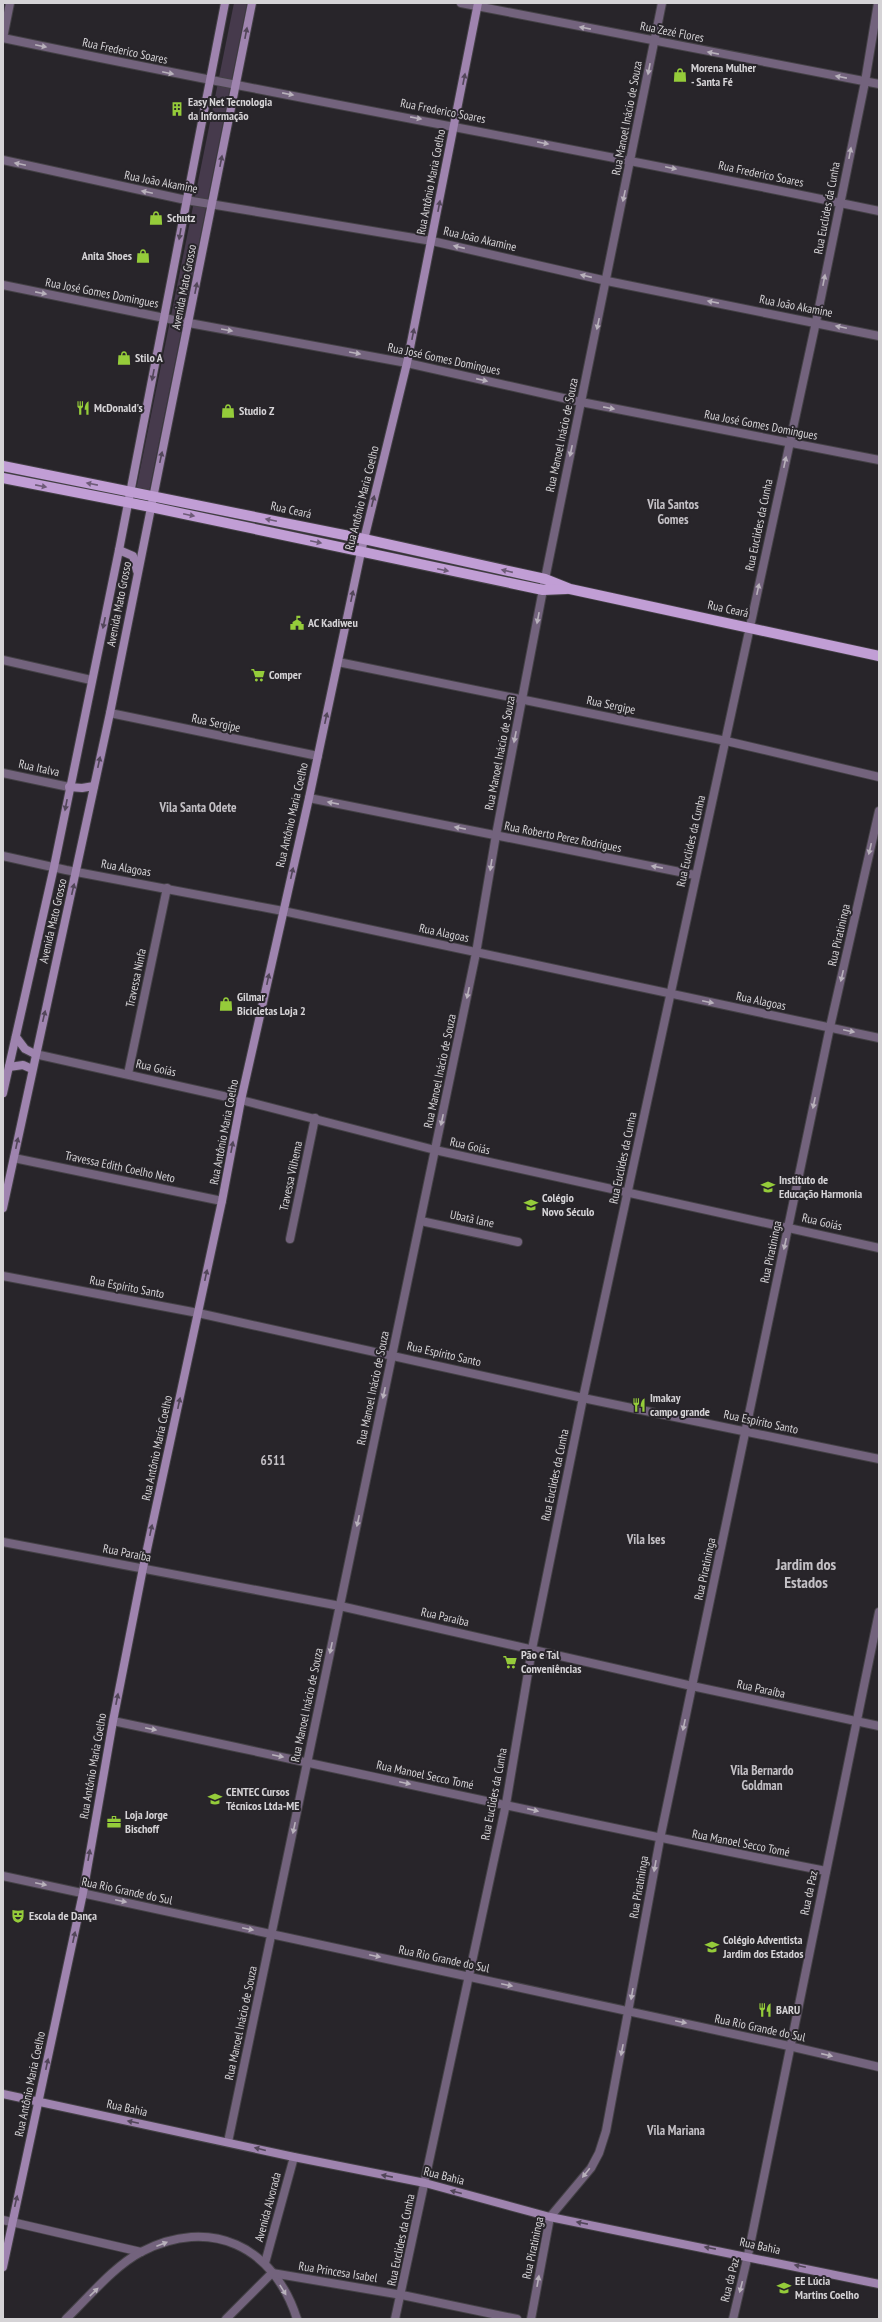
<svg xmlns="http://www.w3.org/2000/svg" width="882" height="2322" font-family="'PT Sans Narrow',sans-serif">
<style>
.green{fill:#463a4c}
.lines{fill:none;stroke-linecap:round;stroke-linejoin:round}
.street-casing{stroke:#444146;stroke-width:10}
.secondary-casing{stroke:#444146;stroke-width:10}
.primary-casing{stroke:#444146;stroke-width:12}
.street{stroke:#73637d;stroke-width:8}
.secondary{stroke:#9f84af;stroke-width:8}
.primary{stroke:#c19ed5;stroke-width:10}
.oneway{fill:#b8b1bb}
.oneway2{fill:#524659}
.oneway3{fill:#6d5b77}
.labels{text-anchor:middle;stroke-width:4;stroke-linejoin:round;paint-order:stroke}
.street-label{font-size:12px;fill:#d5d3d6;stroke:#28252a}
.poi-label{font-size:12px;font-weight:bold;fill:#d5d3d6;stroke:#28252a;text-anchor:start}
.neighbourhood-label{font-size:13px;font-weight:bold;fill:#c3c0c5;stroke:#28252a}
.district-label{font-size:16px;font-weight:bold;fill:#c3c0c5;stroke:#28252a}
</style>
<rect width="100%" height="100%" fill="#28252a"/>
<polygon class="green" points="234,3 247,3 149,492 136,490"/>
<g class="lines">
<defs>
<g id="street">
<polyline points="461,3 879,84"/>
<path d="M3 38C294 99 588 150 879 211"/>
<polyline points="3,38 10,3"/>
<polyline points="3,160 186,200 432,241 607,281 879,336"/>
<polyline points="3,285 189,323 407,363 581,402 879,460"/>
<polyline points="3,660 91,680"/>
<polyline points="338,662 726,741 879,777"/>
<polyline points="110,713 318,756"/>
<polyline points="3,773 69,787"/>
<polyline points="309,798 695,875"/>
<polyline points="3,856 66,870 283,911 879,1038"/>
<polyline points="35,1054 241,1100 435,1150 879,1248"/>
<polyline points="128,1074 167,888"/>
<polyline points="14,1158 222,1201"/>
<polyline points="421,1221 518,1242"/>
<polyline points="290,1239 315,1118"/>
<polyline points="3,1276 198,1313 583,1398 879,1459"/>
<polyline points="3,1542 340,1606 692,1686 879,1726"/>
<path d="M113 1721C351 1771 588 1825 826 1871"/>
<polyline points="3,1876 789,2046 879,2067"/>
<polyline points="228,2142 476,953 496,835 545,579 662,3"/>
<polyline points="3,2220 141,2252"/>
<polyline points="265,2263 294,2157"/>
<path d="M66 2319C88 2298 114 2266 141 2252 210 2216 274 2246 297 2319"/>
<polyline points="226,2319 272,2273 402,2295 517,2319"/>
<polyline points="395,2319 506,1804 532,1649 583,1398 816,322 865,82 878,3"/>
<polyline points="531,2319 550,2217 591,2168 599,2153 606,2131 660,1839 830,1027 879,811"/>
<polyline points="733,2319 748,2255 879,1612"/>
</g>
<g id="secondary">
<polyline points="119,550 133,556 137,571"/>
<polyline points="69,787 82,788 94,786"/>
<polyline points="16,1037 25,1049 35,1054"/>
<polyline points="9,1067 23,1065 32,1069"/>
<polyline points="3,1093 54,867 119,550 225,3"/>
<polyline points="3,1208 110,713 252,3"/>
<polyline points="3,2094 294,2157 425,2183 550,2217 879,2284"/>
<polyline points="3,2267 83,1893 113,1721 143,1568 222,1201 241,1100 309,798 361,552 407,363 478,3"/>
</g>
<g id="primary">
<polyline points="3,466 364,539 545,579 570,589 879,656"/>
<polyline points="3,478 151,507 543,590 566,589"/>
</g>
</defs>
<use href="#street" class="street-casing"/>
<use href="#secondary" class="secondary-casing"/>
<use href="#primary" class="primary-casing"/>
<use href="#street" class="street"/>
<use href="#secondary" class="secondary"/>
<use href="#primary" class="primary"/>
</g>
<defs><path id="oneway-solid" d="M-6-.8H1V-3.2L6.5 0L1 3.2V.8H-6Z"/></defs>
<g class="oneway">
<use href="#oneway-solid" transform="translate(585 28) rotate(-169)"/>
<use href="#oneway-solid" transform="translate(41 46) rotate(12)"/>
<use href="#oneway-solid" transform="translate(713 53) rotate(-169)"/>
<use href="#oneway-solid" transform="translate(649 69) rotate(101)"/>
<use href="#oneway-solid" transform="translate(168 73) rotate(12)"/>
<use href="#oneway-solid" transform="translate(841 77) rotate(-169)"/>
<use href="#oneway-solid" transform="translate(288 94) rotate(11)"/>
<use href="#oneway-solid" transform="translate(416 118) rotate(11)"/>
<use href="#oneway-solid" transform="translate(543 143) rotate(11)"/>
<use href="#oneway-solid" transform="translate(850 153) rotate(-79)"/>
<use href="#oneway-solid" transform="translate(20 164) rotate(-168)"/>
<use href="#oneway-solid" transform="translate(671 168) rotate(12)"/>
<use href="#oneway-solid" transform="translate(147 192) rotate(-168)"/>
<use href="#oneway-solid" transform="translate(624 196) rotate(102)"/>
<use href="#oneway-solid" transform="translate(459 247) rotate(-167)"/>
<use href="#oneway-solid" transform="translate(586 276) rotate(-167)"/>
<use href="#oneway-solid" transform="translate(824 280) rotate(-79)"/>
<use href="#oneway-solid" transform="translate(41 293) rotate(11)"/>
<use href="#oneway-solid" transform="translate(713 302) rotate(-169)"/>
<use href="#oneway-solid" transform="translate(598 324) rotate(102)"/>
<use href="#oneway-solid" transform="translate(841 327) rotate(-168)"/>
<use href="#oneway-solid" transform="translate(227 330) rotate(10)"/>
<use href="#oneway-solid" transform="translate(355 353) rotate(10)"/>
<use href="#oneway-solid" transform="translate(482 380) rotate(13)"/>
<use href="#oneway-solid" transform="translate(609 408) rotate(11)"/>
<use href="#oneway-solid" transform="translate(571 451) rotate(102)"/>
<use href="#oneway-solid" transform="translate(785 462) rotate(-78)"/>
<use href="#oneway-solid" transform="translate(758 589) rotate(-78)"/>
<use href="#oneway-solid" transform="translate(538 618) rotate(101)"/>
<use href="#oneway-solid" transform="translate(515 737) rotate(101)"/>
<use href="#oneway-solid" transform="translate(333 803) rotate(-169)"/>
<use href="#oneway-solid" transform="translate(460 828) rotate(-169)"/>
<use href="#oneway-solid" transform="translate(870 849) rotate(103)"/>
<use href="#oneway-solid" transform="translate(491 865) rotate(99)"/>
<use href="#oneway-solid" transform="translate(657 867) rotate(-169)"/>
<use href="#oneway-solid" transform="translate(842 976) rotate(103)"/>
<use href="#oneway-solid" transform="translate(468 993) rotate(102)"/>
<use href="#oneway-solid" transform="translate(708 1002) rotate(12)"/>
<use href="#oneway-solid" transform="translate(849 1031) rotate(12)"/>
<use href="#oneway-solid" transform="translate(814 1103) rotate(102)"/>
<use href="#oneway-solid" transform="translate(442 1120) rotate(102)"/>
<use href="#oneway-solid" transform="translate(785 1244) rotate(102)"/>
<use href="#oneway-solid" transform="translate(384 1393) rotate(102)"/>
<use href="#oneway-solid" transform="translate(358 1521) rotate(102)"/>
<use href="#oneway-solid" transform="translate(331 1648) rotate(102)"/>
<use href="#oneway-solid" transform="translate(684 1725) rotate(102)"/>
<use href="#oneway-solid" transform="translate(151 1729) rotate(12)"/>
<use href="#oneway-solid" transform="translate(278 1756) rotate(12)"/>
<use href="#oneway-solid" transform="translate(405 1783) rotate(12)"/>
<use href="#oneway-solid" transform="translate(533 1810) rotate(13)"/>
<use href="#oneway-solid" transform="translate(294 1828) rotate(102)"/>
<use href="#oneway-solid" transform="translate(655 1866) rotate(100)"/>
<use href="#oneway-solid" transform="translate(41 1884) rotate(12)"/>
<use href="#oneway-solid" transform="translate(121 1901) rotate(12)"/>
<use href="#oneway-solid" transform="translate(248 1929) rotate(12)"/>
<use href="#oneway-solid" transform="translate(375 1956) rotate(12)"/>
<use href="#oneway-solid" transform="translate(507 1985) rotate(12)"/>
<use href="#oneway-solid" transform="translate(632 1994) rotate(100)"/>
<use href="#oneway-solid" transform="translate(681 2022) rotate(12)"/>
<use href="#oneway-solid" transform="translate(622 2050) rotate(101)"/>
<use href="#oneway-solid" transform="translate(827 2055) rotate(13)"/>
<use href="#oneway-solid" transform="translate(586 2173) rotate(129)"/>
<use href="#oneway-solid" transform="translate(162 2244) rotate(-21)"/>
<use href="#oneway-solid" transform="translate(538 2281) rotate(-80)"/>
<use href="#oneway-solid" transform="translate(741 2287) rotate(104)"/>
<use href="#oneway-solid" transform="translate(283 2290) rotate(58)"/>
<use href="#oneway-solid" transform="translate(94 2292) rotate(-44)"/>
</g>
<g class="oneway2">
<use href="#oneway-solid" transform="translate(246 33) rotate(-79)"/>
<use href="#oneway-solid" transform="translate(464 79) rotate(-79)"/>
<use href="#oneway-solid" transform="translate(221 161) rotate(-79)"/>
<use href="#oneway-solid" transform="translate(439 206) rotate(-79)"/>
<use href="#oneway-solid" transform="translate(180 234) rotate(100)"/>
<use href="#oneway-solid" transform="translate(196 288) rotate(-79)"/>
<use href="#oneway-solid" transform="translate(413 334) rotate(-79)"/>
<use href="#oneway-solid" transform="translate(153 375) rotate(101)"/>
<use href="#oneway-solid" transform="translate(161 457) rotate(-78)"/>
<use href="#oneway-solid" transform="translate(373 501) rotate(-76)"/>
<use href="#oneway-solid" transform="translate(352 596) rotate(-78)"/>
<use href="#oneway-solid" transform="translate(104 623) rotate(102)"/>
<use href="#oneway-solid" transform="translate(326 718) rotate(-78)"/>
<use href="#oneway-solid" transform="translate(99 762) rotate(-78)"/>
<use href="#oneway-solid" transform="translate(66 805) rotate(101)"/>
<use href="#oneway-solid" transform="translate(292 873) rotate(-77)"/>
<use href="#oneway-solid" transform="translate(73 889) rotate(-77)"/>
<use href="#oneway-solid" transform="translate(268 979) rotate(-78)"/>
<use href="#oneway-solid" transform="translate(44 1016) rotate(-77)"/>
<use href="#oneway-solid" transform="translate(17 1143) rotate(-78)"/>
<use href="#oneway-solid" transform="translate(232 1147) rotate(-79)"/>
<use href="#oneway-solid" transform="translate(206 1275) rotate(-78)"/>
<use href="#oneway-solid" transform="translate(179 1403) rotate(-78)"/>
<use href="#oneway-solid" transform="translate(151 1530) rotate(-78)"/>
<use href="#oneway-solid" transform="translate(117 1699) rotate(-79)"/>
<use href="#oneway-solid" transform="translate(89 1855) rotate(-80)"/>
<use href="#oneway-solid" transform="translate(74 1937) rotate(-78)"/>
<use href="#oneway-solid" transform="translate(47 2064) rotate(-78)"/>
<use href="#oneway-solid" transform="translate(133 2122) rotate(-168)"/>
<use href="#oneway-solid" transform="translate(260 2149) rotate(-166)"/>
<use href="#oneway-solid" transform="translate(387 2176) rotate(-169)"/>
<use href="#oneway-solid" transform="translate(456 2192) rotate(-165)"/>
<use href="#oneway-solid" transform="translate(16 2201) rotate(-77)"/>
<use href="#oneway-solid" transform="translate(582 2223) rotate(-169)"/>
<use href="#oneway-solid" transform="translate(710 2248) rotate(-169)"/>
<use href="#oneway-solid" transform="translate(800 2266) rotate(-168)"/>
</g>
<g class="oneway3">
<use href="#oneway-solid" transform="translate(92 484) rotate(-169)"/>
<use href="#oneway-solid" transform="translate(41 486) rotate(11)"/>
<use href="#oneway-solid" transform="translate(189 515) rotate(12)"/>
<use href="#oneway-solid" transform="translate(271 520) rotate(-168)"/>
<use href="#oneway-solid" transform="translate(316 542) rotate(12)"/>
<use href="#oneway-solid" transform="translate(443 570) rotate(12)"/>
<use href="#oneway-solid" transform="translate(507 571) rotate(-167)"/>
</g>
<defs>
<symbol id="shop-bare" viewBox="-9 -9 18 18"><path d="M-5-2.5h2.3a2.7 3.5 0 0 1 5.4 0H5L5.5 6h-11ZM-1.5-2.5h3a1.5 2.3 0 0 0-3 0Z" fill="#95cc3a" stroke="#28252a" stroke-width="2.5" paint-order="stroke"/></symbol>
<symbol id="building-bare" viewBox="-9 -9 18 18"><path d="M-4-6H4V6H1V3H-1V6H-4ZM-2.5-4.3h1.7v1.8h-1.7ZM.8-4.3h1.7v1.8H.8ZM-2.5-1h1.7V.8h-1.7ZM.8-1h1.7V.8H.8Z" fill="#95cc3a" stroke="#28252a" stroke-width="2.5" paint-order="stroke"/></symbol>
<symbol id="restaurant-bare" viewBox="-9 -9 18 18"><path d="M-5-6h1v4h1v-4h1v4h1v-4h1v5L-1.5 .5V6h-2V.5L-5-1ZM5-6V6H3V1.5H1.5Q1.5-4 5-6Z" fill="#95cc3a" stroke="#28252a" stroke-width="2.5" paint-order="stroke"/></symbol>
<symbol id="civic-bare" viewBox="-9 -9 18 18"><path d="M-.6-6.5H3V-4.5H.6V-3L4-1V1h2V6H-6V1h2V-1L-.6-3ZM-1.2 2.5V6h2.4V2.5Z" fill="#95cc3a" stroke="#28252a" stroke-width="2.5" paint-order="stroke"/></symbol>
<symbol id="supermarket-bare" viewBox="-9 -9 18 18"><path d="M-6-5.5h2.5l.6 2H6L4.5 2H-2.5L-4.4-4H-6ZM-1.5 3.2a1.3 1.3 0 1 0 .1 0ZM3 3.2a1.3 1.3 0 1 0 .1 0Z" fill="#95cc3a" stroke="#28252a" stroke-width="2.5" paint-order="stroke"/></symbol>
<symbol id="school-bare" viewBox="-9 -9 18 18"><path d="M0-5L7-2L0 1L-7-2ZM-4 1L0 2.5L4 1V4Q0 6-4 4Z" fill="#95cc3a" stroke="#28252a" stroke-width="2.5" paint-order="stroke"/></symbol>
<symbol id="office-bare" viewBox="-9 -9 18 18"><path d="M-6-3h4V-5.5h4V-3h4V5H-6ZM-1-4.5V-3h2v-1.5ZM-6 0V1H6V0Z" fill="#95cc3a" stroke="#28252a" stroke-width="2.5" paint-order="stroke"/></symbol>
<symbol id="theatre-bare" viewBox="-9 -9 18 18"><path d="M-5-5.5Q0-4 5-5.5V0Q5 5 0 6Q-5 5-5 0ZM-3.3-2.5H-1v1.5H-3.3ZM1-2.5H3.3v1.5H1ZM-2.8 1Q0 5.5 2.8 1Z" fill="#95cc3a" stroke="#28252a" stroke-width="2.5" paint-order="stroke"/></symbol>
</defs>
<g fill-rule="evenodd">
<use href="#shop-bare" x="670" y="65" width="20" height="20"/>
<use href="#building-bare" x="167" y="99" width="20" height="20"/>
<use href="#shop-bare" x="146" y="208" width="20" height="20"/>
<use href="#shop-bare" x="133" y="246" width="20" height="20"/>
<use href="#shop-bare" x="114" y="348" width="20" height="20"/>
<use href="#restaurant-bare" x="73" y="398" width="20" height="20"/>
<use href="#shop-bare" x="218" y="401" width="20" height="20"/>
<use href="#civic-bare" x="287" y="613" width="20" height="20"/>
<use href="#supermarket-bare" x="248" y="665" width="20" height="20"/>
<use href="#shop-bare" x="216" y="994" width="20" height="20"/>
<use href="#school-bare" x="758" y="1177" width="20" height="20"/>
<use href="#school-bare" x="521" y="1195" width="20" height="20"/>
<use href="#restaurant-bare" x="629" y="1395" width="20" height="20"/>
<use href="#supermarket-bare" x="500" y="1652" width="20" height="20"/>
<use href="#school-bare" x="205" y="1789" width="20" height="20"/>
<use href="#office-bare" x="104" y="1812" width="20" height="20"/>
<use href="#theatre-bare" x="8" y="1906" width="20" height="20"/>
<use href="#school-bare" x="702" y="1937" width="20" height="20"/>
<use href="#restaurant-bare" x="755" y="2000" width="20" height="20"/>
<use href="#school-bare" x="774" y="2278" width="20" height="20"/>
</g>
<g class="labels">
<g class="street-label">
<text transform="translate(672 32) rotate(11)" y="4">Rua Zezé Flores</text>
<text transform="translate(125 51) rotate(12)" y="4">Rua Frederico Soares</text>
<text transform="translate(443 111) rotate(11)" y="4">Rua Frederico Soares</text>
<text transform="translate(627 118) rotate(-79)" y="4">Rua Manoel Inácio de Souza</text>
<text transform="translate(761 174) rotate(12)" y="4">Rua Frederico Soares</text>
<text transform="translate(161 182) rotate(11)" y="4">Rua João Akamine</text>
<text transform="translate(431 182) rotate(-79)" y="4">Rua Antônio Maria Coelho</text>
<text transform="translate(827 208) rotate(-79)" y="4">Rua Euclides da Cunha</text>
<text transform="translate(480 239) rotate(13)" y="4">Rua João Akamine</text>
<text transform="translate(184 287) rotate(-79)" y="4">Avenida Mato Grosso</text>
<text transform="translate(102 293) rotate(11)" y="4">Rua José Gomes Domingues</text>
<text transform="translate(796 306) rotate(11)" y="4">Rua João Akamine</text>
<text transform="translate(444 359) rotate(12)" y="4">Rua José Gomes Domingues</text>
<text transform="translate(761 425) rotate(11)" y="4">Rua José Gomes Domingues</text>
<text transform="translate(562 435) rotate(-78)" y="4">Rua Manoel Inácio de Souza</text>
<text transform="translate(362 498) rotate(-76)" y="4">Rua Antônio Maria Coelho</text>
<text transform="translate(291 510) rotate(12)" y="4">Rua Ceará</text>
<text transform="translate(759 525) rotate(-78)" y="4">Rua Euclides da Cunha</text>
<text transform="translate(119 604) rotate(-79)" y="4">Avenida Mato Grosso</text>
<text transform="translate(728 609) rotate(12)" y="4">Rua Ceará</text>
<text transform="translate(611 705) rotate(12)" y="4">Rua Sergipe</text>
<text transform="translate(216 723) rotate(12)" y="4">Rua Sergipe</text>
<text transform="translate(500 753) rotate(-79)" y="4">Rua Manoel Inácio de Souza</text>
<text transform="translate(39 768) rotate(12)" y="4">Rua Italva</text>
<text transform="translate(292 815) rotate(-77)" y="4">Rua Antônio Maria Coelho</text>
<text transform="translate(563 837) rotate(11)" y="4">Rua Roberto Perez Rodrigues</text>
<text transform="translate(691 841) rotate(-77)" y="4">Rua Euclides da Cunha</text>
<text transform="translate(126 868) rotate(10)" y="4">Rua Alagoas</text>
<text transform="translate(53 921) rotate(-77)" y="4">Avenida Mato Grosso</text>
<text transform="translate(444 933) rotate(12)" y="4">Rua Alagoas</text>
<text transform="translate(839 935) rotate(-77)" y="4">Rua Piratininga</text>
<text transform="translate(136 978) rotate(-78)" y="4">Travessa Ninfa</text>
<text transform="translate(761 1001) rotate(12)" y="4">Rua Alagoas</text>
<text transform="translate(156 1068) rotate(13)" y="4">Rua Goiás</text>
<text transform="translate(440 1071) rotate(-78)" y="4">Rua Manoel Inácio de Souza</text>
<text transform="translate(224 1132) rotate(-79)" y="4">Rua Antônio Maria Coelho</text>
<text transform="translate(470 1146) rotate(13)" y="4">Rua Goiás</text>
<text transform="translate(623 1158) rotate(-78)" y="4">Rua Euclides da Cunha</text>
<text transform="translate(120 1167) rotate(12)" y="4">Travessa Edith Coelho Neto</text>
<text transform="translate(291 1176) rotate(-78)" y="4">Travessa Vilhema</text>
<text transform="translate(472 1219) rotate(12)" y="4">Ubatã lane</text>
<text transform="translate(822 1222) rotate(13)" y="4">Rua Goiás</text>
<text transform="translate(771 1252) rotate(-78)" y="4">Rua Piratininga</text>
<text transform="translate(127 1287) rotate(11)" y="4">Rua Espírito Santo</text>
<text transform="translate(444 1354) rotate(13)" y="4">Rua Espírito Santo</text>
<text transform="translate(373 1388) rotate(-78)" y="4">Rua Manoel Inácio de Souza</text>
<text transform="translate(761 1422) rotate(12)" y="4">Rua Espírito Santo</text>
<text transform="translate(157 1448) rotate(-78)" y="4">Rua Antônio Maria Coelho</text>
<text transform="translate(555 1475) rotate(-78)" y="4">Rua Euclides da Cunha</text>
<text transform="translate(127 1553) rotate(11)" y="4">Rua Paraíba</text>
<text transform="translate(705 1569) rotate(-78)" y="4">Rua Piratininga</text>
<text transform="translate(445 1617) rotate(13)" y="4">Rua Paraíba</text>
<text transform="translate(761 1689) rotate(12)" y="4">Rua Paraíba</text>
<text transform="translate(307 1705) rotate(-78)" y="4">Rua Manoel Inácio de Souza</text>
<text transform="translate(93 1766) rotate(-80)" y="4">Rua Antônio Maria Coelho</text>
<text transform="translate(425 1775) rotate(12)" y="4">Rua Manoel Secco Tomé</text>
<text transform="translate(494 1794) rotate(-79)" y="4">Rua Euclides da Cunha</text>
<text transform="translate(741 1843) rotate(11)" y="4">Rua Manoel Secco Tomé</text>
<text transform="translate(639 1887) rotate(-80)" y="4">Rua Piratininga</text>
<text transform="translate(127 1891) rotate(12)" y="4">Rua Rio Grande do Sul</text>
<text transform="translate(809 1893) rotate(-78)" y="4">Rua da Paz</text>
<text transform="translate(444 1959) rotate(12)" y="4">Rua Rio Grande do Sul</text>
<text transform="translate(241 2023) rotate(-78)" y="4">Rua Manoel Inácio de Souza</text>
<text transform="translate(760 2028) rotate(12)" y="4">Rua Rio Grande do Sul</text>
<text transform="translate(30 2084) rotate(-78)" y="4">Rua Antônio Maria Coelho</text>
<text transform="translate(127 2108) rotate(12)" y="4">Rua Bahia</text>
<text transform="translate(444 2176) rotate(14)" y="4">Rua Bahia</text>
<text transform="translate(268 2207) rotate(-75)" y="4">Avenida Alvorada</text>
<text transform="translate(401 2240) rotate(-78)" y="4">Rua Euclides da Cunha</text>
<text transform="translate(760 2246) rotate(12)" y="4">Rua Bahia</text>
<text transform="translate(533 2248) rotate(-78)" y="4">Rua Piratininga</text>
<text transform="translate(338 2272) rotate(9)" y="4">Rua Princesa Isabel</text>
<text transform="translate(730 2280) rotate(-76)" y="4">Rua da Paz</text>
</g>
<g class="poi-label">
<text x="691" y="72">Morena Mulher<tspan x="691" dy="14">- Santa Fé</tspan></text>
<text x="188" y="106">Easy Net Tecnologia<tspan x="188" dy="14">da Informação</tspan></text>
<text x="167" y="222">Schutz</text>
<text x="132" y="260" text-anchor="end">Anita Shoes</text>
<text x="135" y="362">Stilo A</text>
<text x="94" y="412">McDonald's</text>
<text x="239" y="415">Studio Z</text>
<text x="308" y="627">AC Kadiweu</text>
<text x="269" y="679">Comper</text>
<text x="237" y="1001">Gilmar<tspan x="237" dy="14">Bicicletas Loja 2</tspan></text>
<text x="779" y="1184">Instituto de<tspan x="779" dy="14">Educação Harmonia</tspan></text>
<text x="542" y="1202">Colégio<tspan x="542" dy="14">Novo Século</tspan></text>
<text x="650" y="1402">Imakay<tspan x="650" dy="14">campo grande</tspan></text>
<text x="521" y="1659">Pão e Tal<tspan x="521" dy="14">Conveniências</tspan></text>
<text x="226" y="1796">CENTEC Cursos<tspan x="226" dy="14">Técnicos Ltda-ME</tspan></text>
<text x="125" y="1819">Loja Jorge<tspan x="125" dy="14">Bischoff</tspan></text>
<text x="29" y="1920">Escola de Dança</text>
<text x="723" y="1944">Colégio Adventista<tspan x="723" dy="14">Jardim dos Estados</tspan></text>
<text x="776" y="2014">BARU</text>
<text x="795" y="2285">EE Lúcia<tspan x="795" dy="14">Martins Coelho</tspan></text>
</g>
<g class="neighbourhood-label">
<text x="673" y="509">Vila Santos<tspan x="673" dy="15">Gomes</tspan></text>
<text x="198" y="812">Vila Santa Odete</text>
<text x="273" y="1465">6511</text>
<text x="646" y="1544">Vila Ises</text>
<text x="762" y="1775">Vila Bernardo<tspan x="762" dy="15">Goldman</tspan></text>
<text x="676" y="2135">Vila Mariana</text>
</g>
<g class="district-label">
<text x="806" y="1570">Jardim dos<tspan x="806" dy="18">Estados</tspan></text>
</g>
</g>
<rect width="882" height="2322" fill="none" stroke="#d5d3d6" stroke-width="8"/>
</svg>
